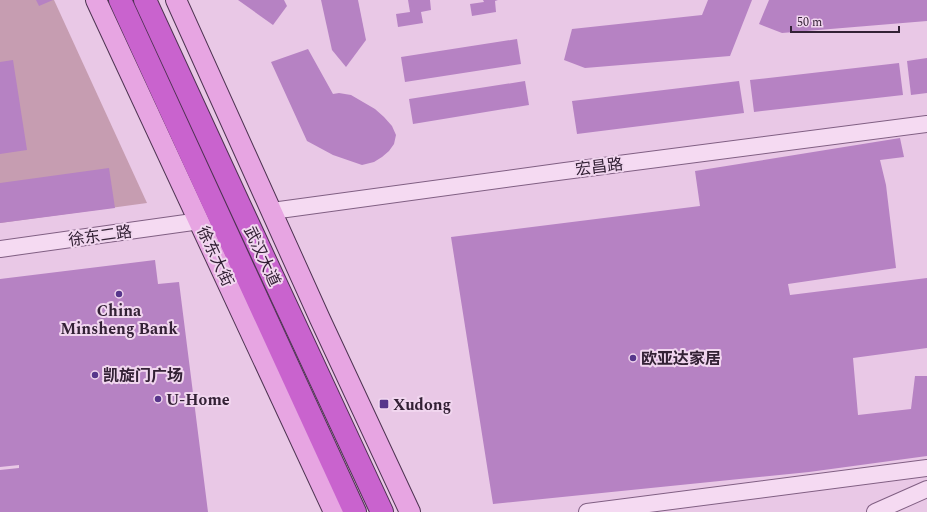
<svg xmlns="http://www.w3.org/2000/svg" width="927" height="512" font-family="Spectral,'Noto Sans SC',serif">
<style>
.green{fill:#c69db1}
.building{fill:#b682c3}
.lines{fill:none;stroke-linecap:round;stroke-linejoin:round}
.minor-casing{stroke:#805f83;stroke-width:18}
.major-casing{stroke:#4d3351;stroke-width:22}
.highway-casing{stroke:#4d3351;stroke-width:24}
.minor{stroke:#f5daf2;stroke-width:16}
.major{stroke:#e7a5e2;stroke-width:20}
.highway{stroke:#c963ce;stroke-width:22}
.poi-dot{fill:#57368b;stroke:#f1d6ef;stroke-width:1.5}
.labels{text-anchor:middle;stroke-width:4;stroke-linejoin:round;paint-order:stroke}
.street-label{font-size:16px;fill:#332135;stroke:#f1d6ef}
.poi-label{font-size:16px;font-weight:bold;fill:#332135;stroke:#f1d6ef;text-anchor:start}
</style>
<rect width="100%" height="100%" fill="#e9c8e6"/>
<polygon class="green" points="0,0 54,0 147,203 0,223"/>
<g class="building">
<polygon points="36,0 53,0 39,6"/>
<polygon points="238,0 284,0 287,6 273,25"/>
<polygon points="321,0 358,0 366,40 346,67 332,50"/>
<polygon points="408,0 430,0 431,10 421,12 423,23 398,27 396,14 410,12"/>
<polygon points="483,0 498,0 495,1 496,12 472,16 470,4 484,2"/>
<polygon points="708,0 752,0 730,56 585,68 564,60 572,29 702,15"/>
<polygon points="769,0 927,0 927,21 782,33 759,24"/>
<polygon points="517,39 521,64 405,82 401,57"/>
<polygon points="308,49 333,94 339,93 351,95 375,109 384,117 392,126 396,135 394,144 389,151 382,157 374,162 362,165 333,155 307,141 271,62"/>
<polygon points="927,58 927,93 911,95 907,61"/>
<polygon points="13,60 27,150 0,154 0,62"/>
<polygon points="899,63 903,95 754,112 750,80"/>
<polygon points="525,81 529,105 413,124 409,99"/>
<polygon points="739,81 744,113 577,134 572,101"/>
<polygon points="900,138 904,157 880,160 886,185 896,268 788,284 790,295 927,278 927,348 853,358 858,415 911,409 915,376 927,376 927,456 809,472 493,504 451,237 700,206 695,171"/>
<polygon points="109,168 115,208 0,223 0,183"/>
<polygon points="155,260 158,284 179,282 208,512 0,512 0,470 19,468 19,465 0,467 0,279"/>
</g>
<g class="lines">
<defs>
<g id="minor">
<polyline points="272,211 565,171 927,124"/>
<polyline points="0,249 200,221"/>
<polyline points="587,512 927,468"/>
<polyline points="875,512 927,489"/>
</g>
<g id="major">
<polyline points="96,0 334,512"/>
<polyline points="176,0 320,319 410,512"/>
</g>
<g id="highway">
<polyline points="120,0 355,512"/>
<polyline points="145,0 239,204 382,512"/>
</g>
</defs>
<use href="#minor" class="minor-casing"/>
<use href="#major" class="major-casing"/>
<use href="#highway" class="highway-casing"/>
<use href="#minor" class="minor"/>
<use href="#major" class="major"/>
<use href="#highway" class="highway"/>
</g>
<g class="poi-dot">
<circle cx="119" cy="294" r="4"/>
<circle cx="633" cy="358" r="4"/>
<circle cx="95" cy="375" r="4"/>
<circle cx="158" cy="399" r="4"/>
<rect x="379" y="399" width="10" height="10" rx="2"/>
</g>
<g class="labels">
<g class="street-label">
<text transform="translate(599 166) rotate(-7)" y="6">宏昌路</text>
<text transform="translate(100 235) rotate(-8)" y="6">徐东二路</text>
<text transform="translate(216 256) rotate(65)" y="6">徐东大街</text>
<text transform="translate(263 256) rotate(65)" y="6">武汉大道</text>
</g>
<g class="poi-label">
<text x="119" y="316" text-anchor="middle">China<tspan x="119" dy="18">Minsheng Bank</tspan></text>
<text x="641" y="364">欧亚达家居</text>
<text x="103" y="381">凯旋门广场</text>
<text x="166" y="405">U-Home</text>
<text x="393" y="410">Xudong</text>
</g>
</g>
<path d="M791 26v6h108v-6" fill="none" stroke="#332135" stroke-width="2"/>
<text x="797" y="26" font-size="12" fill="#332135" stroke="#f1d6ef" stroke-width="3" paint-order="stroke">50 m</text>
</svg>
